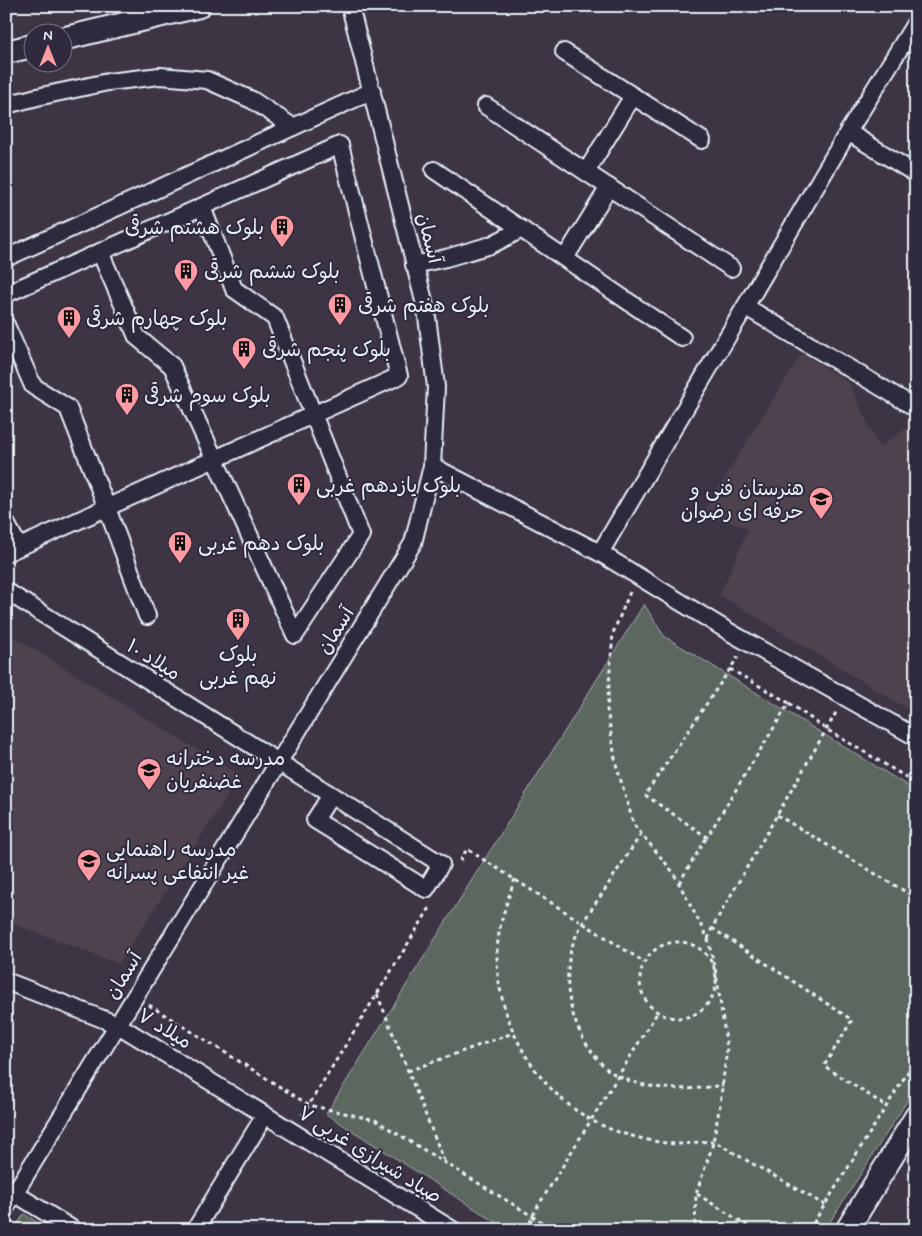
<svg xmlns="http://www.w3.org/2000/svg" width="922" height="1236" font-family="Mynerve,'Playpen Sans Arabic',sans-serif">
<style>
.built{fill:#4e424d}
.green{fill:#5b685e;stroke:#a2acab}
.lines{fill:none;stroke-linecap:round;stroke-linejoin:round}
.street-casing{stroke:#e8f1f8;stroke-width:20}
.secondary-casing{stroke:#e8f1f8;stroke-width:26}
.path{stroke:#e8f1f8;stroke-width:3;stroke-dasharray:4 4;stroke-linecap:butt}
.street{stroke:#2f2a3d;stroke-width:16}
.secondary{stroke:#2f2a3d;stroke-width:22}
.labels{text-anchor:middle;stroke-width:4;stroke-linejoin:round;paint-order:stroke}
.poi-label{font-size:20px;fill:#e8f1f8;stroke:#2f2a3d;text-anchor:start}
.street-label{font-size:20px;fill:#e8f1f8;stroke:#2f2a3d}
</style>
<rect width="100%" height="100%" fill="#3d3544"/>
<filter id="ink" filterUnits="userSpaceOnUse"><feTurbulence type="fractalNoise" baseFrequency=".02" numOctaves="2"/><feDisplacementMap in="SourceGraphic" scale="10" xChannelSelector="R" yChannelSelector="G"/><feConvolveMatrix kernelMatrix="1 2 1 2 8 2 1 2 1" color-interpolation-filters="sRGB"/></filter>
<g filter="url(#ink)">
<g class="built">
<polygon points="802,353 850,384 879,448 911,425 916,432 916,714 720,595 748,529 704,511"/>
<polygon points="6,632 240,776 119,964 6,921"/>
</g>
<g class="green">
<polygon points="644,604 664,636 916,791 916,1087 825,1230 508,1230 326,1114"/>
<polygon points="24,1214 49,1230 14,1230"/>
</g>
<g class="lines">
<defs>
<g id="street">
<polyline points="564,52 702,140"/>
<polyline points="6,105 37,97 108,82 160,76 207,80 252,100 293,127"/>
<polyline points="486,106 731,268"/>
<polyline points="848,132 916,174"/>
<polyline points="434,170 682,338"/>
<polyline points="586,172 633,96"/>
<polyline points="100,252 137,337 172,366 295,635 361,535 275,318 234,289 202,207"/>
<polyline points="6,258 372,91"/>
<polyline points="565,258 609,187"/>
<polyline points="414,265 446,258 491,245 522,229"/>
<polyline points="6,294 340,145 399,376 6,553"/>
<polyline points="746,307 916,408"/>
<polyline points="6,325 33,386 68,408 107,508 147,616"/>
<polyline points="432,466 600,553 733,634 916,737"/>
<polyline points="6,523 19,547"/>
<polyline points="600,553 848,132 916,22"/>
<polyline points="6,591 441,864 426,889 315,820 331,795"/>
<polyline points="6,981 118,1025 453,1230"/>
<polyline points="6,1188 74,1230"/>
<polyline points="6,1207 413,543 432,466 436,387 426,309 350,6"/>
<polyline points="195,1230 265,1115"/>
</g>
<g id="secondary">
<polyline points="62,39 199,6"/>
<polyline points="6,52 32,46"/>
<polyline points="847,1230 916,1117"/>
</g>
</defs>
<use href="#street" class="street-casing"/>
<use href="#secondary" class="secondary-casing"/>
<g class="path">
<polyline points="630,592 613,633 607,709 616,764 634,825 673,872 708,939 716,973 727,1048 720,1105 712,1147 696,1194 695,1230"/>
<polyline points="730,669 789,703 707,837 645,795 730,669 738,657"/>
<polyline points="789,703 826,729 916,783"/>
<polyline points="777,815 916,898"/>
<path d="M641 834C629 853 616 872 604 891 591 910 575 931 570 954 563 991 572 1028 596 1057 602 1065 609 1072 618 1076 649 1091 690 1091 723 1085"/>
<polyline points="460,861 467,849 644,962"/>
<path d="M515 879C506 904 497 929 497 956 497 1032 548 1111 622 1133 641 1139 662 1144 682 1144 691 1144 703 1140 712 1142 721 1143 731 1152 739 1156 767 1172 796 1188 825 1205"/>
<polyline points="679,883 707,837"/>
<polyline points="712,928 852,1020 824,1066 886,1106"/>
<polyline points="708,939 712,928 837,711"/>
<circle cx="678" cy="980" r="38"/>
<polyline points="377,994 445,1163"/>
<polyline points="149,1005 309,1105 375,1120 555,1230"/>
<polyline points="408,1071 513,1033"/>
<polyline points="302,1116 431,906"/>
<polyline points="697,1194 754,1230"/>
<polyline points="527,1230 535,1211 657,1013"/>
<polyline points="809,1230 916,1059"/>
</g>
<use href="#street" class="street"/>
<use href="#secondary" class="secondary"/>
</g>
</g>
<defs>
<symbol id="building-pin" viewBox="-11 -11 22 30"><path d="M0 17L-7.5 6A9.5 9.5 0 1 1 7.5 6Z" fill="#ff9aa2" stroke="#2f2a3d"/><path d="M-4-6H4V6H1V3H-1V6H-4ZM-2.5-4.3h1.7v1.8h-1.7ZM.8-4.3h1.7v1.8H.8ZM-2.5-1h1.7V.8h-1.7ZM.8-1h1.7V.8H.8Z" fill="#111"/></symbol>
<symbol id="school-pin" viewBox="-11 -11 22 30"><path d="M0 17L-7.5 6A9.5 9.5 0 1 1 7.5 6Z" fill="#ff9aa2" stroke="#2f2a3d"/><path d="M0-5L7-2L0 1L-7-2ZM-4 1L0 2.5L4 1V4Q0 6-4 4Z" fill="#111"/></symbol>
</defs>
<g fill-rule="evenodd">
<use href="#building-pin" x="268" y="213" width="28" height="38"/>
<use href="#building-pin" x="172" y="257" width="28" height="38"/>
<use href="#building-pin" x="326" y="291" width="28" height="38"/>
<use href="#building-pin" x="55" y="304" width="28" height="38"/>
<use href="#building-pin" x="230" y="335" width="28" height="38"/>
<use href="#building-pin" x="113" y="381" width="28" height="38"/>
<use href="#building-pin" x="285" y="471" width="28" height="38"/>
<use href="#school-pin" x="807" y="485" width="28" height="38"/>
<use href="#building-pin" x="166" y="529" width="28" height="38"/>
<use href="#building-pin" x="224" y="606" width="28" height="38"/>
<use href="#school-pin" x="135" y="756" width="28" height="38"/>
<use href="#school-pin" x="75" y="847" width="28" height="38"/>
</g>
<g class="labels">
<g class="poi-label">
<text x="264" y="234" text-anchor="end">بلوک هشتم شرقی</text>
<text x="204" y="278">بلوک ششم شرقی</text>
<text x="358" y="312">بلوک هفتم شرقی</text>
<text x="86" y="325">بلوک چهارم شرقی</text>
<text x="262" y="356">بلوک پنجم شرقی</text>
<text x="144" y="402">بلوک سوم شرقی</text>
<text x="316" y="492">بلوک یازدهم غربی</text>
<text x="804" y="495" text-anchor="end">هنرستان فنی و<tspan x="804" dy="23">حرفه ای رضوان</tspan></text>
<text x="198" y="550">بلوک دهم غربی</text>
<text x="238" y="661" text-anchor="middle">بلوک<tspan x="238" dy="23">نهم غربی</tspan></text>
<text x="166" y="765">مدرسه دخترانه<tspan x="166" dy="23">غضنفریان</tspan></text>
<text x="106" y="856">مدرسه راهنمایی<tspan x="106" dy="23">غیر انتفاعی پسرانه</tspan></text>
</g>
<g class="street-label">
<text transform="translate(430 238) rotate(76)" y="7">آسمان</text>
<text transform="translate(335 630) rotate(-58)" y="7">آسمان</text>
<text transform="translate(154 659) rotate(32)" y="7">میلاد ۱۰</text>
<text transform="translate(123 975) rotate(-58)" y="7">آسمان</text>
<text transform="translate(165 1028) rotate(31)" y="7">میلاد ۷</text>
<text transform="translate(370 1154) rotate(32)" y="7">صیاد شیرازی غربی ۷</text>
</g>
</g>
<rect width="922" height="1236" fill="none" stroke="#2f2a3d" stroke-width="25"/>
<rect x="12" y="12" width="897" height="1211" fill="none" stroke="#e8f1f8" stroke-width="2" filter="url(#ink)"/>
<g transform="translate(48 48)"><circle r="24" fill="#2f2a3d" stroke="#797a88"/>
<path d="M0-4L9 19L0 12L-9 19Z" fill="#ff9aa2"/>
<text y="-8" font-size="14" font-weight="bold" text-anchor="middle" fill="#e8f1f8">N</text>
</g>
</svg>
